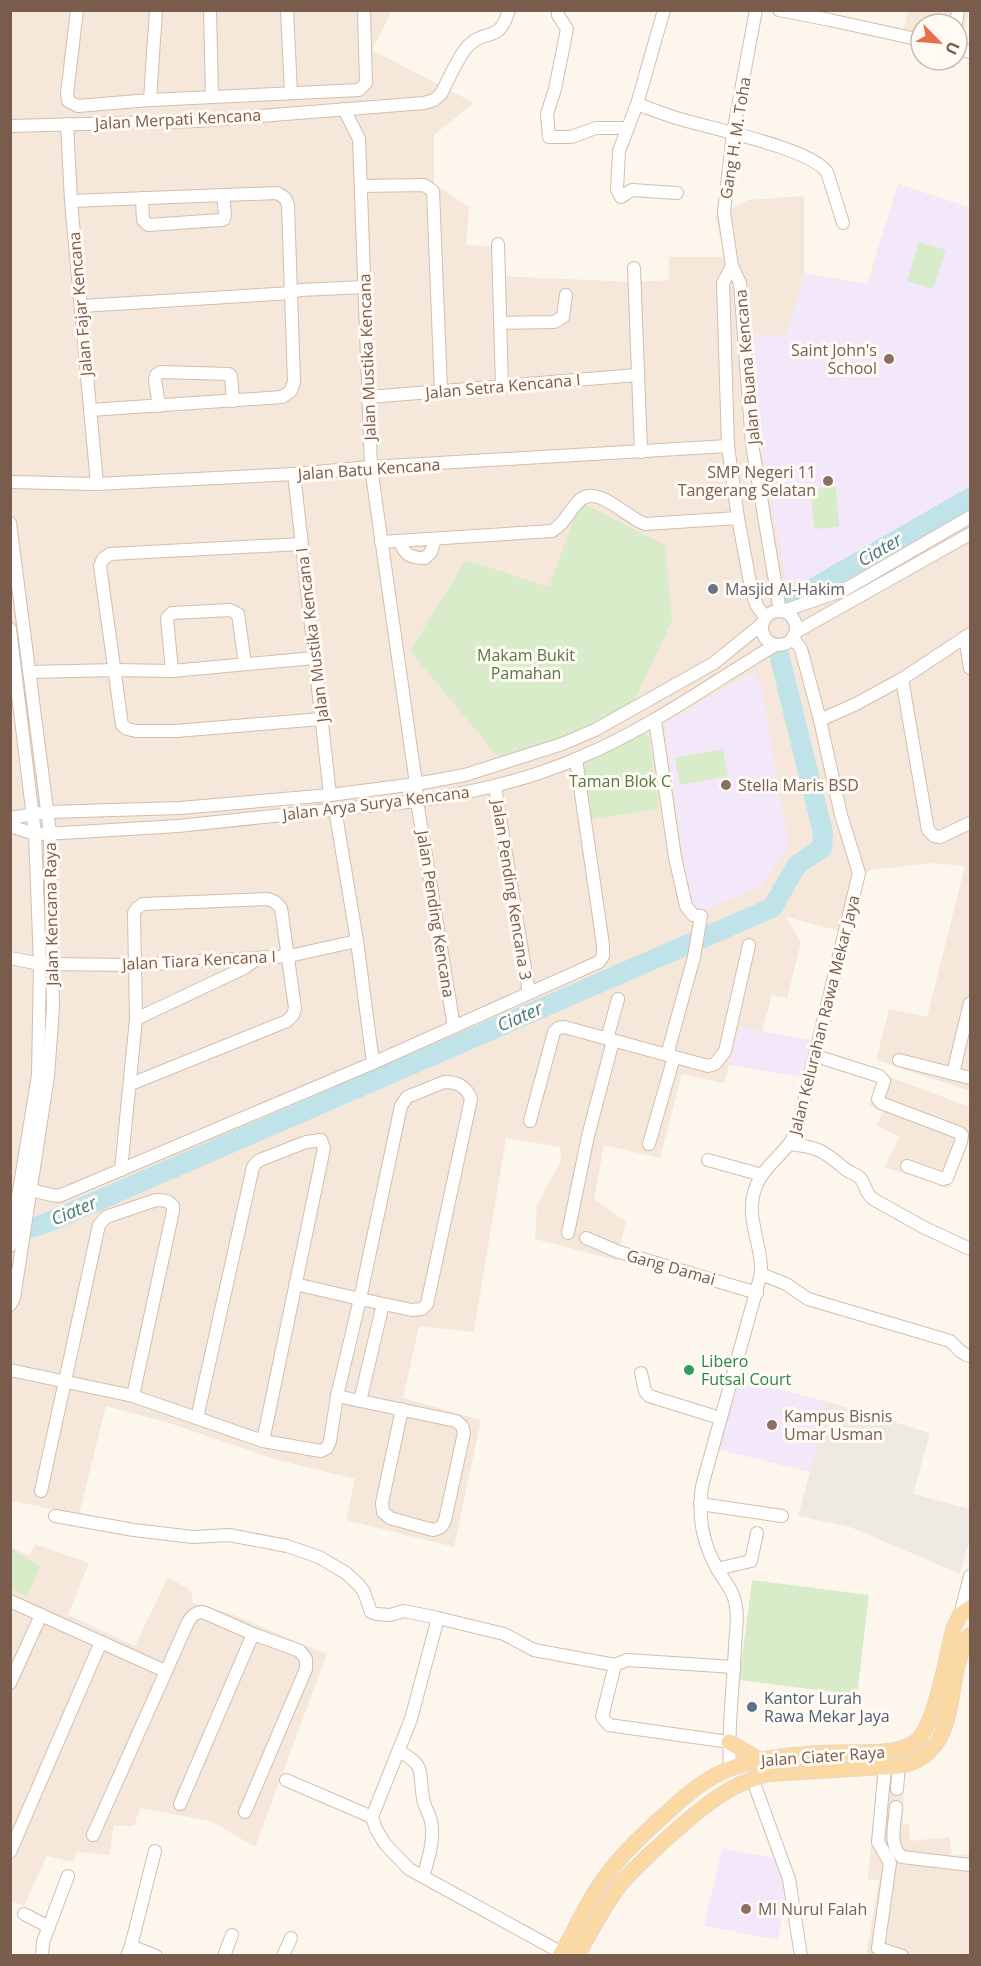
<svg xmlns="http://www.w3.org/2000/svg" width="981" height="1966" font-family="'Open Sans',sans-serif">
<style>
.residential{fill:#f5e8da}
.industrial{fill:#efe9e4}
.education{fill:#f3e8fa}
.green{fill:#d8ecc9}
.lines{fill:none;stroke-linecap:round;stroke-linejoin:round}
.river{stroke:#bfe3e8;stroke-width:20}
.minor-casing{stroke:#d1beb0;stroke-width:14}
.major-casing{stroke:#dad1cd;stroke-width:16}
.minor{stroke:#fff;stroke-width:12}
.major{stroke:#fbd9a5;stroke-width:15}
.education-dot{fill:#8d6e63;stroke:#fffaf3;stroke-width:2}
.worship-dot{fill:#6b7280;stroke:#fffaf3;stroke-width:2}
.leisure-dot{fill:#2e9e5b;stroke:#fffaf3;stroke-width:2}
.service-dot{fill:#5c6f8a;stroke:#fffaf3;stroke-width:2}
.labels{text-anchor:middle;stroke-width:6;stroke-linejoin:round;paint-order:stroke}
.street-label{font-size:16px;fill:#7a5c4d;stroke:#fffaf3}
.education-label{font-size:16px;fill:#785e54;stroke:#fffaf3;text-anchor:start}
.worship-label{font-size:16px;fill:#5b616d;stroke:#fffaf3;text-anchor:start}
.park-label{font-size:16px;fill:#537a41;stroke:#fffaf3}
.leisure-label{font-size:16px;fill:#27864d;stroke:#fffaf3;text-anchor:start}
.service-label{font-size:16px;fill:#4e5e75;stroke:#fffaf3;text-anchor:start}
.water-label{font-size:18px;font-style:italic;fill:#437c86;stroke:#fffaf3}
</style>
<rect width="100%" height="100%" fill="#fdf6ec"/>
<g class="residential">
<polygon points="11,11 392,11 372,50 474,103 434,135 434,184 469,207 466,245 496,247 496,276 636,282 669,280 669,257 725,257 715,217 748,200 804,196 804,273 867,284 898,184 970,208 970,1091 876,1060 889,1009 927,1017 965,866 933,863 870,870 854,885 840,931 786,917 801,942 787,998 772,995 762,1031 740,1027 724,1083 682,1074 660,1158 604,1145 594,1199 626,1222 616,1260 535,1239 537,1205 561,1161 560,1147 506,1138 474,1332 419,1326 403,1398 481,1420 454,1547 346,1520 355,1479 274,1459 169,1423 106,1406 79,1515 13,1501 11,1511"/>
<polygon points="908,11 969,11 959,49 957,48 957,24 921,24 921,41 902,38"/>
<polygon points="879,1073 970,1107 970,1138 949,1189 885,1167 899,1137 876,1125 884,1111 869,1106"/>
<polygon points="35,1544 89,1563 68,1615 135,1646 168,1577 191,1591 193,1603 229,1613 327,1654 255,1847 211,1821 140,1808 134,1826 114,1826 109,1855 77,1852 74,1862 47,1856 24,1906 11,1902 11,1547 30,1556"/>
<polygon points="877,1779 904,1780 903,1824 909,1824 910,1841 949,1837 952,1856 970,1853 970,1955 866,1956 879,1880 868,1879"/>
</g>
<polygon class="industrial" points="825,1401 930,1433 913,1494 970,1509 970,1539 960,1574 850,1527 798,1516 810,1472"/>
<g class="education">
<polygon points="898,184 970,208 970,488 788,591 760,442 751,335 786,336 804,273 868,284"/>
<polygon points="753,672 760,680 789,846 760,887 706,909 698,909 690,902 664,724"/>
<polygon points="740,1027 811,1040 804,1078 729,1065"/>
<polygon points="738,1379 825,1401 810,1472 717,1449"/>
<polygon points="722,1848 774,1858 786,1892 778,1940 704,1926"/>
</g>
<g class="green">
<polygon points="919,242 946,250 933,289 907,281"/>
<polygon points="836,487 839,527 814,529 811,489"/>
<polygon points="580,502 665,545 672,621 633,703 592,727 499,758 410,651 466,560 549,587"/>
<polygon points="643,733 649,736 659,809 590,819 583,762"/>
<polygon points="723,749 728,776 680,785 675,758"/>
<polygon points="11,1549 40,1566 27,1597 11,1589"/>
<polygon points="752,1580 869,1595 857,1695 739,1680"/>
</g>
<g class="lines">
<g class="river">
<polyline points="789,602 970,498"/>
<polyline points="10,1234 44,1224 772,908 797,865 822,848 823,833 779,654"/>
</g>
<defs>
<g id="minor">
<polyline points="77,10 67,94 68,101 78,106 150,100 359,90 366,83 364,10"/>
<polyline points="210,10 212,97"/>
<polyline points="287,10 291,93"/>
<polyline points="558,10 558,15 567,29 555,89 547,114 549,137 571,137 596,128 628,128"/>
<polyline points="664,10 637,104 619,151 617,189 621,197 632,190 677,193"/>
<polyline points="756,10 733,133 724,212 732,266 740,283 752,444 780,611"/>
<polyline points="779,10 830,20 921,40"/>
<polyline points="956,24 958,10"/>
<polyline points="957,48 970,52"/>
<polyline points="150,100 156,10"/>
<path d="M637 104C651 109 666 115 680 119 713 129 809 148 827 172L843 223"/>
<polyline points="344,109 359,139 371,467 416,784 417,801 454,1027"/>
<polyline points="67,124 71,201 97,484"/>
<path d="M10 126 198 121 424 103 434 100 441 94C448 81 459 54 469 45 488 27 498 45 509 10"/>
<polyline points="361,186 424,185 433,191 441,391"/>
<polyline points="142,198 143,220 148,225 221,220 224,219 225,214 223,195"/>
<polyline points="71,201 277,193 285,198 288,205 294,382 291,391 282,397 90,410"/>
<polyline points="498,244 502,386"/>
<polyline points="732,266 723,283 728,446 738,518 752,593 757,606 765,617"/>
<polyline points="634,268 641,452"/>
<polyline points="81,306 292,293 300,290 364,287"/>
<polyline points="500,323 554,322 563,317 566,295"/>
<polyline points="369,397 637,375"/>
<polyline points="159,406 155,380 156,375 161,372 229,374 231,376 233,401"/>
<polyline points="294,474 330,795"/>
<polyline points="10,482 97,484 294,474 371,467 728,446"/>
<polyline points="10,523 50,833 53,1008 48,1076 14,1298 10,1305"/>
<path d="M399 541C405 555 410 558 425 558L431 552 435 539"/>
<path d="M381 542 552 531C565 524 569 510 580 500 598 484 628 519 645 524L738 518"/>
<polyline points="301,544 110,554 103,559 100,566 122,725 127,729 136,731 176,731 321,719"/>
<circle cx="779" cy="628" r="17"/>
<polyline points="783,611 844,590 970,517"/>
<polyline points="10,629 35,834 40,964 38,1075 10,1246"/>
<polyline points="796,632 970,534"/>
<polyline points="965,637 970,668"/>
<polyline points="172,671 167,618 172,613 230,610 238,614 245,664"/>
<polyline points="30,672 115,670 172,671 314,658"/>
<polyline points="902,679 928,830 934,836 940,837 970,823"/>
<polyline points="655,720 675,857 686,906 693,915 701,916 694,957 667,1055"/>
<polyline points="820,720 856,704 902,679 970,634"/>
<polyline points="495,787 529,993"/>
<polyline points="335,809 357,941 373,1063"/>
<polyline points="10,818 48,812 180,808 330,795 416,784 465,775 562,744 595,730 714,663 762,624"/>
<path d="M10 826 35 834 62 833 178 826 417 801C471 793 525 781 576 759 647 730 710 684 775 645"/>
<polyline points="10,958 40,964 135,965 289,956 357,941"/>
<polyline points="136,1019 244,968 258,958"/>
<polyline points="607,1039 618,999"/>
<polyline points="816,1056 879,1076 884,1081 878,1099 881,1103 960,1133 962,1135 961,1142 947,1178 943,1179 907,1166"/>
<polyline points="899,1060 970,1078"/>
<polyline points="953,1073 970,1003"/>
<path d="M444 1082C458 1082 466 1086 471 1099L427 1304 422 1309 412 1310 360 1299 401 1106 407 1097Z"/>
<polyline points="530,1121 554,1032 558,1028 564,1027 708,1066 715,1064 725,1051 749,945"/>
<polyline points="649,1144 674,1057"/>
<path d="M790 1144C818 1147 824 1151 845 1169 850 1173 857 1174 861 1179 866 1186 865 1193 873 1199L923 1227 970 1249"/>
<polyline points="708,1160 762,1175"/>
<polyline points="121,1170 136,1019 134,913 137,908 143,904 268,899 275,902 281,908 295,1008 293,1015 287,1021 131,1084"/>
<path d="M20 1188C33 1189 45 1195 59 1196L373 1063 599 962 603 956V945L576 759"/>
<polyline points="568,1233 588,1136 613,1041"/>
<polyline points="586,1238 619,1252 757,1293"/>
<path d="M761 1274 786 1284 808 1299 950 1341C957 1347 962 1355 970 1356"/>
<polyline points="10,1370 133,1396 263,1441 321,1451 327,1448 330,1441 337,1396 360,1299 295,1284"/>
<polyline points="641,1373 645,1391 649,1396 720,1418"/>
<path d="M337 1396 456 1421 462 1426 464 1433 445 1520C443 1527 440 1528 433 1530L390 1518 383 1512 382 1503 402 1409"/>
<polyline points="360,1401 383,1304"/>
<polyline points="197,1418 253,1167 256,1163 260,1160 306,1142 321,1140 324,1148 263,1441"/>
<path d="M41 1491 99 1225 106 1217 156 1200C163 1200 168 1200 173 1206V1211L133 1396"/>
<polyline points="700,1504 782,1516"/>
<polyline points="55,1516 134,1530 193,1537 229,1535 287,1546 319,1557 346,1573 359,1585 364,1592 371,1612 376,1614 390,1615 404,1611 438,1618 504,1634 534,1650 615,1665 602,1717 609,1725 729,1742"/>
<polyline points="717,1569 751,1561 757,1533"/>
<polyline points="10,1601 165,1671"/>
<polyline points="960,1615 970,1576"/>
<polyline points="438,1618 411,1719 372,1817 376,1829 385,1844 409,1869 562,1953"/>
<polyline points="615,1665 627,1660 734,1667"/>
<polyline points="10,1683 41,1615"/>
<path d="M399 1751C427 1767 418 1770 423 1798 424 1806 429 1813 431 1821 435 1839 428 1860 423 1877"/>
<polyline points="885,1767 878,1842 890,1863 878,1948 902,1956"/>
<path d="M730 1768C727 1727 734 1685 735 1644 736 1632 738 1619 736 1607 735 1593 725 1582 718 1570 702 1543 698 1517 702 1486L761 1274C763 1239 740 1214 760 1178 771 1160 789 1150 797 1130L859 873 841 815 820 720 801 649 793 638"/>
<polyline points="752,1778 789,1879 801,1956"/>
<polyline points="286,1780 372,1817"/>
<polyline points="897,1789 899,1766"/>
<polyline points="180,1804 253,1634"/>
<path d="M896 1807C895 1823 888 1846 902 1857L970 1865"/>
<path d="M93 1835 188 1622C192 1615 196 1612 203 1612L253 1634 300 1651 306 1659V1669L245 1812"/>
<polyline points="10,1852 101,1642"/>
<polyline points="24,1914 49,1927"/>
<polyline points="131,1946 155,1851"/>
<polyline points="42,1956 43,1942 68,1876"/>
<polyline points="127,1956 131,1946 156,1956"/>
<polyline points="224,1956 232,1935"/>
<polyline points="283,1956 291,1938"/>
</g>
<g id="major">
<polyline points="729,1742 760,1760"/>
<path d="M560 1956C573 1935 582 1912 595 1892 614 1862 636 1841 662 1817 683 1798 704 1778 732 1768 761 1757 791 1755 822 1753 846 1751 897 1757 915 1742 936 1727 946 1655 954 1627L960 1615 970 1608"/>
<path d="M577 1956C591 1932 603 1907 620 1885 633 1869 648 1856 662 1843 694 1814 726 1784 769 1774L899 1766C966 1754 942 1674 970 1635"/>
</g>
</defs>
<use href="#minor" class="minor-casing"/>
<use href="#major" class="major-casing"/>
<use href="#minor" class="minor"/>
<use href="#major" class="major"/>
</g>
<g class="education-dot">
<circle cx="889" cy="359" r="6"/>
<circle cx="828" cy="481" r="6"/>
<circle cx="726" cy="785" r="6"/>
<circle cx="772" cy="1425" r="6"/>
<circle cx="746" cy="1909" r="6"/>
</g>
<circle class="worship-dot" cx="713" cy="589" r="6"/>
<circle class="leisure-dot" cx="689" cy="1370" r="6"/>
<circle class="service-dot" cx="752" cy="1707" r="6"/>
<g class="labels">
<g class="street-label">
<text transform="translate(178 119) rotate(-3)" y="6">Jalan Merpati Kencana</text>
<text transform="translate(735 138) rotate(-81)" y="6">Gang H. M. Toha</text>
<text transform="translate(80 304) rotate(-95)" y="6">Jalan Fajar Kencana</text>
<text transform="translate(367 357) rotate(-92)" y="6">Jalan Mustika Kencana</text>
<text transform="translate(747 367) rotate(-95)" y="6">Jalan Buana Kencana</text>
<text transform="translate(503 386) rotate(-5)" y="6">Jalan Setra Kencana I</text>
<text transform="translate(369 469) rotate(-4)" y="6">Jalan Batu Kencana</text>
<text transform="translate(312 635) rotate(-97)" y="6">Jalan Mustika Kencana I</text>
<text transform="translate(376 803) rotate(-7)" y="6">Jalan Arya Surya Kencana</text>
<text transform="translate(512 890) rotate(81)" y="6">Jalan Pending Kencana 3</text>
<text transform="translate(51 914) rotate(-91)" y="6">Jalan Kencana Raya</text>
<text transform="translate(436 914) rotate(81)" y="6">Jalan Pending Kencana</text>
<text transform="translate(199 960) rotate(-3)" y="6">Jalan Tiara Kencana I</text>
<text transform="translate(824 1015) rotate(-76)" y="6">Jalan Kelurahan Rawa Mekar Jaya</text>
<text transform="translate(671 1267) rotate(16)" y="6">Gang Damai</text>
<text transform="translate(823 1756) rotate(-4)" y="6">Jalan Ciater Raya</text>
</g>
<g class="education-label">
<text x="877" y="356" text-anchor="end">Saint John's<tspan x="877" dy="18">School</tspan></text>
<text x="816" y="478" text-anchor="end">SMP Negeri 11<tspan x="816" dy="18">Tangerang Selatan</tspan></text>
<text x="738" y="791">Stella Maris BSD</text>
<text x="784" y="1422">Kampus Bisnis<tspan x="784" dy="18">Umar Usman</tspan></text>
<text x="758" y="1915">MI Nurul Falah</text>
</g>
<g class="worship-label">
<text x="725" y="595">Masjid Al-Hakim</text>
</g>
<g class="park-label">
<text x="526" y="661">Makam Bukit<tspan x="526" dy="18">Pamahan</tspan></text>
<text x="620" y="787">Taman Blok C</text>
</g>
<g class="leisure-label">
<text x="701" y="1367">Libero<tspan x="701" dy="18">Futsal Court</tspan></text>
</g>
<g class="service-label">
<text x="764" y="1704">Kantor Lurah<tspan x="764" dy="18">Rawa Mekar Jaya</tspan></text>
</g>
<g class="water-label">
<text transform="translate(880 550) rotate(-30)" y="6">Ciater</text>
<text transform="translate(520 1017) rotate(-24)" y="6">Ciater</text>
<text transform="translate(74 1211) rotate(-23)" y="6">Ciater</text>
</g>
</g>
<rect width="981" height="1966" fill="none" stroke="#7a5c4d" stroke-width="24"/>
<g transform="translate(939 42) rotate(115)"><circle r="28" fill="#fffaf3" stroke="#cabbb1" stroke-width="1.5"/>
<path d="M0-4.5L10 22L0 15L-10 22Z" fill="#e76f51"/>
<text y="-9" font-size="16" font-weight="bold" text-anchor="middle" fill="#7a5c4d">U</text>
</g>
</svg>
